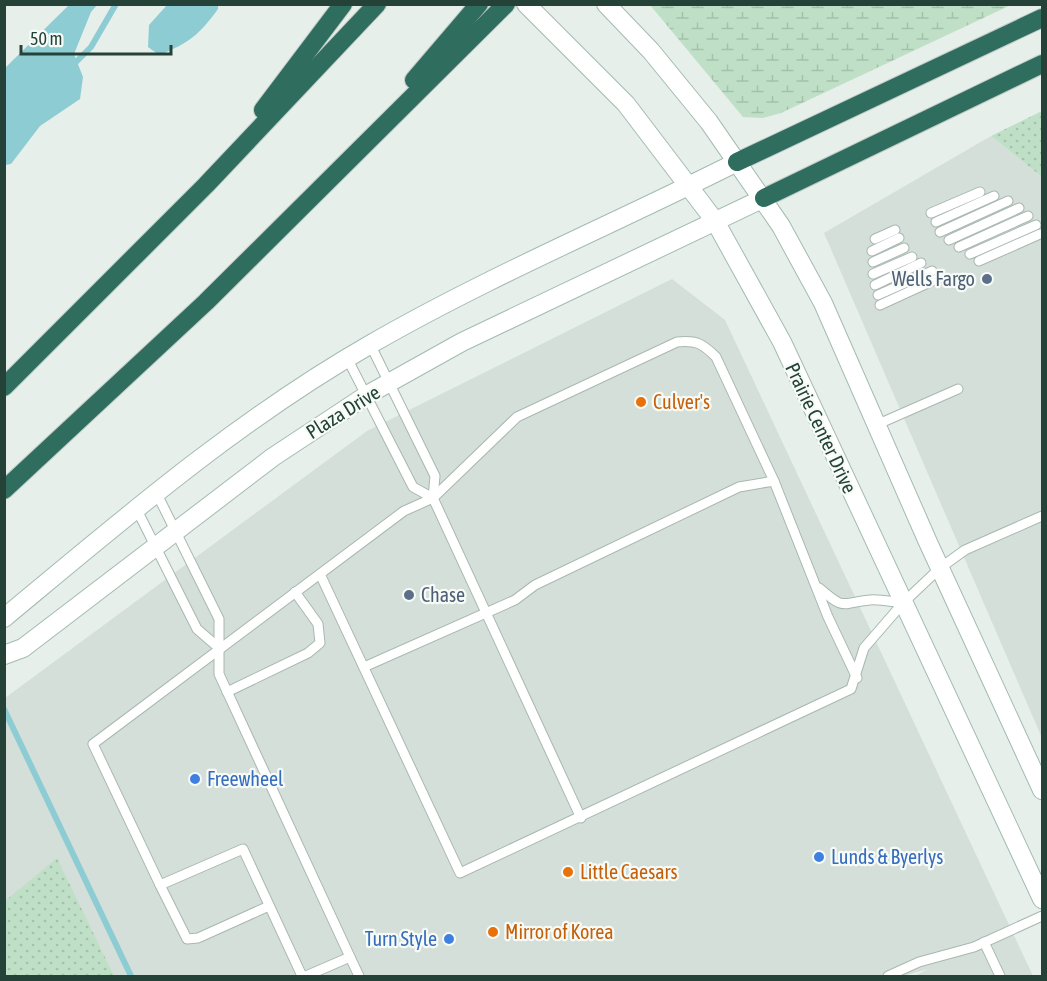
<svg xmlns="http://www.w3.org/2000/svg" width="1047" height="981" font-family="'Asap Condensed',sans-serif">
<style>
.built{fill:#d4dfd9}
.grass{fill:url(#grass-dots)}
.wetland{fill:url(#wetland-marsh)}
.water{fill:#8eccd4}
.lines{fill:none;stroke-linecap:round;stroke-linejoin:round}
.stream{stroke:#8eccd4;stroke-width:6}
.lane-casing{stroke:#a8b8b1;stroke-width:11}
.secondary-casing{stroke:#a4bbb2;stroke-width:20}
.highway-casing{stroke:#c2cac7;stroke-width:20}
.lane{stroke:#fff;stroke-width:9}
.secondary{stroke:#fff;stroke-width:18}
.highway{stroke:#2f6e5f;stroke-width:18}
.service-dot{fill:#5c6f8a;stroke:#f7fbf8;stroke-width:2}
.food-dot{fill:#e8710a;stroke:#f7fbf8;stroke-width:2}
.shop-dot{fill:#3f7fe0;stroke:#f7fbf8;stroke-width:2}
.labels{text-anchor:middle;stroke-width:4.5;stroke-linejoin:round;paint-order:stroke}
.service-label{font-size:20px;fill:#4e5e75;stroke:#f7fbf8;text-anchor:end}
.food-label{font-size:20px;fill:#c56008;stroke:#f7fbf8;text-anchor:start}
.street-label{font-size:20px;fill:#244238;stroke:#f7fbf8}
.shop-label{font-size:20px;fill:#366cbe;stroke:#f7fbf8;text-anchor:start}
</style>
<defs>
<pattern id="grass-dots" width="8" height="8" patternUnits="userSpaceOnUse" patternTransform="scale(1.5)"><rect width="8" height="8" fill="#bfe0c6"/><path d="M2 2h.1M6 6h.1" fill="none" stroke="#a4c1ab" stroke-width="1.8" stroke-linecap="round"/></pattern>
<pattern id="wetland-marsh" width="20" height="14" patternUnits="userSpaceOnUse" patternTransform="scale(1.5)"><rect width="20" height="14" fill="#bfe0c6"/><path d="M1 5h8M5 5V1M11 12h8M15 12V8" fill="none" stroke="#a4c1ab"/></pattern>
</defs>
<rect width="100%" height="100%" fill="#e6efea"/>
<g class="built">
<polygon points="991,136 1042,177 1042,738 824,233"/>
<polygon points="672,279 725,320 1033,976 915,976 928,969 903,976 5,976 5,698 367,431"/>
</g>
<g class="grass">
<polygon points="1042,111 1042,177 991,136"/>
<polygon points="57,858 114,976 5,976 5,901"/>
</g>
<polygon class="wetland" points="650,5 1011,5 781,113 763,118 743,117"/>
<g class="water">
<polygon points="69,5 97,5 91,12 74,54 83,77 80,99 40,126 11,164 5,165 5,68"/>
<path d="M167 5H218V9C199 35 189 43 159 55L148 47 149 25Z"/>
</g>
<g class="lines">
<g class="stream">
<polyline points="72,66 91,47 116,4"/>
<polyline points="4,709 131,976"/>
</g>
<defs>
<g id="lane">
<polyline points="931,213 980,192"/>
<polyline points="936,222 994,196"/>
<polyline points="940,232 1008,201"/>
<polyline points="875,239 895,230"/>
<polyline points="949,240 1019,208"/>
<polyline points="959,247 1028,216"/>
<polyline points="872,251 899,238"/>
<polyline points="970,254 1036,225"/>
<polyline points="979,261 1040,234"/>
<polyline points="873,262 904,248"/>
<polyline points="873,274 912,257"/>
<polyline points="875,285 921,263"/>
<polyline points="878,295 932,271"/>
<polyline points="880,305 941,277"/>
<polyline points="370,344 435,476 433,498 581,818"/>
<polyline points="347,358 413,487 433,498"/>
<polyline points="876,425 958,389"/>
<polyline points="156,492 219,619 219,674 350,957"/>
<polyline points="136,508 197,629 219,648"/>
<polyline points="320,574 460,873 851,689 864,648 903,603 940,568 965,550 1042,516"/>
<path d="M819 588C846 611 839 603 870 600 880 599 892 602 903 603"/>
<polyline points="364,667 515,600 535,585 739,487 774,481"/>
<polyline points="227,692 308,653 320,643 318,624 295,592"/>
<polyline points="160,885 187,939 198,938 269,906"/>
<polyline points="984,942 1000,976"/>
<path d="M302 976 243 849 160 885 93 744 404 511 433 498 517 417 677 342C696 340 702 343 716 357L774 481 828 617 857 678"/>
<polyline points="306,976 350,957 359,976"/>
<polyline points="888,976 919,962 974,947 1042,916"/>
</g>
<g id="secondary">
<polyline points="526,4 626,104 715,221 782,342 1042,899"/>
<polyline points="606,4 651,51 709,122 781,226 823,303 927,540 1042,790"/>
<path d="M4 618C122 520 238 420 371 344 489 276 616 223 737 162"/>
<polyline points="4,655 23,648 273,457 367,395 462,342 764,198"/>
</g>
<g id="highway">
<polyline points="414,80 479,4"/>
<polyline points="263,110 343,4"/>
<polyline points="737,162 1042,18"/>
<polyline points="764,198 1042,64"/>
<polyline points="4,387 206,185 377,4"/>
<polyline points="4,490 206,302 506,4"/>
</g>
</defs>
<use href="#lane" class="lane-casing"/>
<use href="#secondary" class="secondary-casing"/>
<use href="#highway" class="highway-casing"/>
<use href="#lane" class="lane"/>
<use href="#secondary" class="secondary"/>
<use href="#highway" class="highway"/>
</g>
<g class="service-dot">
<circle cx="987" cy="279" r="6"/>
<circle cx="409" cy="595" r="6"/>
</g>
<g class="food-dot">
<circle cx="641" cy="402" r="6"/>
<circle cx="568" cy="872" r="6"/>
<circle cx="493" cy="932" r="6"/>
</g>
<g class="shop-dot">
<circle cx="195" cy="779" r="6"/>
<circle cx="819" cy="857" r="6"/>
<circle cx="449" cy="939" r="6"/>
</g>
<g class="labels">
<g class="service-label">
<text x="975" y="286">Wells Fargo</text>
<text x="421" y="602" text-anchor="start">Chase</text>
</g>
<g class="food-label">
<text x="653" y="409">Culver's</text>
<text x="580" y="879">Little Caesars</text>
<text x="505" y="939">Mirror of Korea</text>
</g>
<g class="street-label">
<text transform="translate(343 412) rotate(-32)" y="7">Plaza Drive</text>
<text transform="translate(821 428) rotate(65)" y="7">Prairie Center Drive</text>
</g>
<g class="shop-label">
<text x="207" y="786">Freewheel</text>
<text x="831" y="864">Lunds &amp; Byerlys</text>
<text x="437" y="946" text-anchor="end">Turn Style</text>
</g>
</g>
<rect width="1047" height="981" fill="none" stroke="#244238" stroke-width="12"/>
<path d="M21 45v9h150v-9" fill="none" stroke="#244238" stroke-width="3"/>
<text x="30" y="45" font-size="18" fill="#244238" stroke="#f7fbf8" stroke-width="4.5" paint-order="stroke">50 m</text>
</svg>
